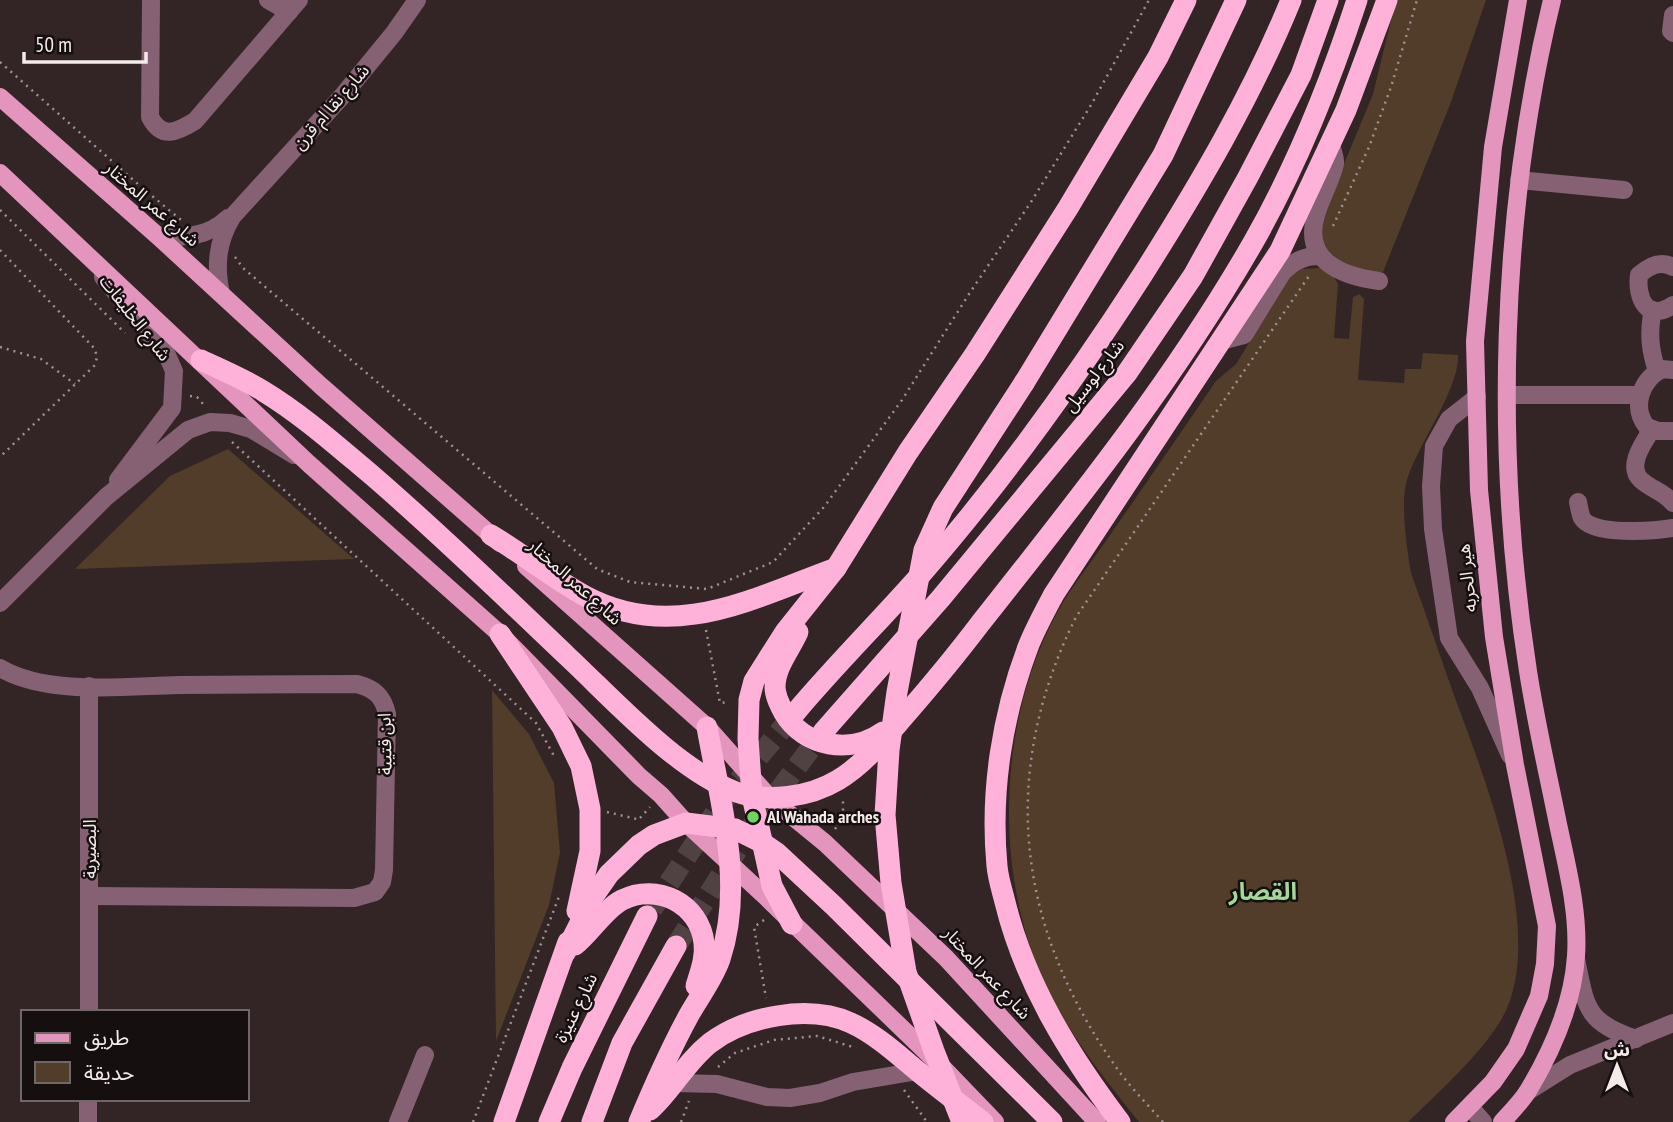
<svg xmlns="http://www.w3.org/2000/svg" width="1673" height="1122" font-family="'PT Sans Narrow','Noto Sans Arabic',sans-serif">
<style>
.green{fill:#513d2a}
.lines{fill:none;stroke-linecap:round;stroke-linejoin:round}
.highway-tunnel{stroke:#504243;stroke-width:21;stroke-dasharray:21 10;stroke-linecap:butt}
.path{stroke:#9e9192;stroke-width:2.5;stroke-dasharray:2 5;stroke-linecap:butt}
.minor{stroke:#866073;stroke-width:18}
.major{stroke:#e495be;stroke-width:18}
.highway{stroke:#ffb2d9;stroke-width:21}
.highway-bridge{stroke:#ffb2d9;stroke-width:21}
.poi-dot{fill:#6ed360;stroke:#160f10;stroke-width:2.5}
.labels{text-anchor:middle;stroke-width:5;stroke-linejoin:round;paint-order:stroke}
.street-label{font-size:18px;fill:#f5ebeb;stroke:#160f10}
.poi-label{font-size:18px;font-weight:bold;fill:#f5ebeb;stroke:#160f10;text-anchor:start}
.district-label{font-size:24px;font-weight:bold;fill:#a3d89a;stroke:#160f10}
</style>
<rect width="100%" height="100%" fill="#332425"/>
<g class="green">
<path d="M1396 0H1486L1451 102 1383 272C1362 273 1328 262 1322 239 1321 233 1321 227 1320 222L1373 94Z"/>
<path d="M1320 268 1334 277 1338 284 1334 338 1349 339 1353 297 1359 294 1364 299 1358 380 1404 383 1405 369H1421L1423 353 1458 355C1460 388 1417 446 1407 480 1400 502 1407 550 1411 573 1426 614 1440 656 1455 698 1485 779 1549 939 1501 1020 1480 1055 1438 1093 1408 1122H1139C1103 1077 1066 1031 1042 977 993 867 999 718 1057 613 1071 587 1091 563 1108 538 1144 486 1180 434 1216 381L1236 364 1289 277 1302 269Z"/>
<polygon points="228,449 354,559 75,569 170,476"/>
<polygon points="492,690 529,734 554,783 560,853 549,905 496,1041"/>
</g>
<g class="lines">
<g class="highway-tunnel">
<polyline points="652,909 727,795 795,713"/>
<polyline points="676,946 751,828 823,732"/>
</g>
<g class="path">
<polyline points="0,62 139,185 181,220"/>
<polyline points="0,210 125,333"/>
<polyline points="1333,226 1369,147 1391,87 1417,0"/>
<polyline points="0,250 95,349 97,358 94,366 0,457"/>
<polyline points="235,257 243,268 597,569 630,582 707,589 773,562 824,507 902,400 969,294 1031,202 1091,105 1149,0"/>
<polyline points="0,347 41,359 75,384"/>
<polyline points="190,396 197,397 204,405"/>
<polyline points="232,442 536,723 554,756"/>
<polyline points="706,630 720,703 729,702"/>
<polyline points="607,812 641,820"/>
<polyline points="640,818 650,807"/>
<polyline points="835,829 843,817 843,797"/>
<polyline points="764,920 754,927 766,998"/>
<polyline points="718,1067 735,1053 774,1040 817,1036 856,1048"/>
<polyline points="904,1090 927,1122"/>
<polyline points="473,1122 560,894"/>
<polyline points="681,1122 689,1101"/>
<path d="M1163 1122C1149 1106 1134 1091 1121 1074 1017 931 997 776 1076 617L1309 276"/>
</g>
<g class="minor">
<path d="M151 0 150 117C162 140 177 132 195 121L299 0"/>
<polyline points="268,0 289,12"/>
<polyline points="1673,15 1671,31 1673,33"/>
<path d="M1330 143C1332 149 1336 157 1335 164 1331 181 1321 198 1316 215 1302 261 1342 276 1379 281"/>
<polyline points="1519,180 1624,190"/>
<path d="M159 237C186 237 208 237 228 218"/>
<path d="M1673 267C1660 260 1649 266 1639 275 1636 298 1647 323 1673 305"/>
<polyline points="103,277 167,355 174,371 172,408 118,480"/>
<path d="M221 294C215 266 217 242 232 217L344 94 394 33 417 0"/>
<path d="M1653 310C1648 332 1650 350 1657 371"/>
<path d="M1221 341 1244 335 1282 273C1293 262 1303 256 1319 256"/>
<path d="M1673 370 1662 369C1641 380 1631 407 1647 427L1658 431H1673"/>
<polyline points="1508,395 1640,395"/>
<polyline points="1477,397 1449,419 1434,446 1431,486 1433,529 1449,638 1480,688 1510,755"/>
<path d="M1652 429C1644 442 1626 466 1641 480 1652 490 1663 491 1673 503"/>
<path d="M1578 502C1579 506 1580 514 1582 518 1592 536 1655 531 1673 528"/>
<polyline points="0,603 106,497 188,430 210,422 230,423 251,429 294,455"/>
<path d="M0 668C48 696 125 686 179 685 239 685 298 684 357 684 375 689 383 696 387 714L384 870 382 882 375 892 354 898 90 896"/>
<path d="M1576 959C1586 1007 1585 1022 1636 1039"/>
<polyline points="89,1012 89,686"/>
<polyline points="675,1083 717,1084 767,1097 790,1098 820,1093 853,1082 918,1071"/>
<polyline points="1527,1092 1570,1065 1673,1023"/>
<polyline points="1470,1107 1483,1122"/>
<polyline points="88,1122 88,1099"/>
<polyline points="398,1122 425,1055"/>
</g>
<g class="major">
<polyline points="0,97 159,237 321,386 500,543"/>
<polyline points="0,173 309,464 500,634 639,776 661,795 686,823 766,897 944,1069 995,1122"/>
<polyline points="526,566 707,727 770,798 825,843 946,958 1097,1122"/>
<polyline points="1454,1122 1493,1082 1516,1049 1539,996 1545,964 1547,926 1515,765 1494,637 1479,490 1475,341 1493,147 1518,0"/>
<path d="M1502 1122C1511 1112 1521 1102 1528 1091 1552 1051 1573 1002 1576 956 1579 912 1567 867 1558 824 1548 774 1536 723 1528 671 1494 454 1500 214 1552 0"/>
</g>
<g class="highway">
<path d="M201 360C222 370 244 379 263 391 304 416 338 447 374 477 440 534 503 595 567 656 613 699 677 770 736 792 767 803 810 797 838 780 863 765 882 742 901 720 928 689 954 658 979 625 1077 501 1175 379 1254 241 1297 165 1330 83 1357 0"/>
<polyline points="1024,383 1163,155 1236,0"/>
<path d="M491 535C523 554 552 578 585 596 673 643 753 598 836 568"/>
<path d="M798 632C790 650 775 667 775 687 775 696 780 705 784 713 804 747 851 755 883 732"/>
<polyline points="500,634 562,727 581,766 590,809 590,851 577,911"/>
<path d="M795 713C836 664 881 620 923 572 1004 479 1076 378 1143 274 1198 187 1252 96 1291 0"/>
<polyline points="823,732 941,598 1127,373 1193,276 1248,177 1301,75 1328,0"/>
<polyline points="792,924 772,886 752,796 748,739 749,700 754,681 785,632 836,568 908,452 975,354 1068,208 1158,57 1186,0"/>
<path d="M575 945C590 933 606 908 622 900 657 882 700 904 704 943 706 958 700 972 696 986"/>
<polyline points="565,953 593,897 609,874 639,845 654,835 686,823 735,829 761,842 777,853 834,906 1052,1122"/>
<path d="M650 1110C672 1090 686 1062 710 1043 746 1016 809 1004 851 1023 877 1035 899 1056 920 1073 941 1090 962 1106 983 1122"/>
<polyline points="504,1122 568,942"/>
<polyline points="549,1122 572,1068 647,916"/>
<polyline points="592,1122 622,1043 676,946"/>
<path d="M639 1122C654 1086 670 1050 689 1015 699 997 713 979 720 959 745 884 720 802 707 727"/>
<path d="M1120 1122C1070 1056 1025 984 1005 902 1002 890 998 878 997 866 990 792 1002 716 1028 647 1035 629 1045 611 1054 594L1280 251 1346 110 1387 0"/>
</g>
<polyline class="highway-bridge" points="962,1122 934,1051 906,972 891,883 885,815 889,750 897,692 924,550 943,508 1024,383"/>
</g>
<circle class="poi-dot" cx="753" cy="817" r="7"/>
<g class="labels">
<g class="street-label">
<text transform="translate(331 107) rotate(-49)" y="6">شارع نقا ام قرن</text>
<text transform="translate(152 204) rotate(41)" y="6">شارع عمر المختار</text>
<text transform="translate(135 318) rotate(52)" y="6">شارع الخليفات</text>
<text transform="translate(1094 376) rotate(-52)" y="6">شارع لوسيل</text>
<text transform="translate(1467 578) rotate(-96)" y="6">هير الحربه</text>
<text transform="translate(575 582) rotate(42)" y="6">شارع عمر المختار</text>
<text transform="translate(385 744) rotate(-91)" y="6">ابن قتيبة</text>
<text transform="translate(90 849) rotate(-90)" y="6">البصيرية</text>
<text transform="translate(987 973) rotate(47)" y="6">شارع عمر المختار</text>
<text transform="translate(576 1008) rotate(-64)" y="6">شارع عنيزة</text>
</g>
<g class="poi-label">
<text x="767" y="823">Al Wahada arches</text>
</g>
<g class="district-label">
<text x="1263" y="900">القصار</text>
</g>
</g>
<rect x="21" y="1010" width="228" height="91" fill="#160f10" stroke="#6f6768" stroke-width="2"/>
<rect x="35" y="1033" width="35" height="10" fill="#e495be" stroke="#6f6768" stroke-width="2"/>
<text x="84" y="1045" font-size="21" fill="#f5ebeb">طريق</text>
<rect x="35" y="1062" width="35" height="21" fill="#513d2a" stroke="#6f6768" stroke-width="2"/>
<text x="84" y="1080" font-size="21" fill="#f5ebeb">حديقة</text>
<g transform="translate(1617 1066)" stroke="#160f10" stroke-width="5" paint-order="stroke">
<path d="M0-5L12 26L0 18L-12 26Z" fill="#f5ebeb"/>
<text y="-10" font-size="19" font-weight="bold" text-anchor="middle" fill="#f5ebeb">ش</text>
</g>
<path d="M24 52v10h122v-10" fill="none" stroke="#f5ebeb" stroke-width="3.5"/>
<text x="35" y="52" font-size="21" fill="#f5ebeb" stroke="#160f10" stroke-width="5" paint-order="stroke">50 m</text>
</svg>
